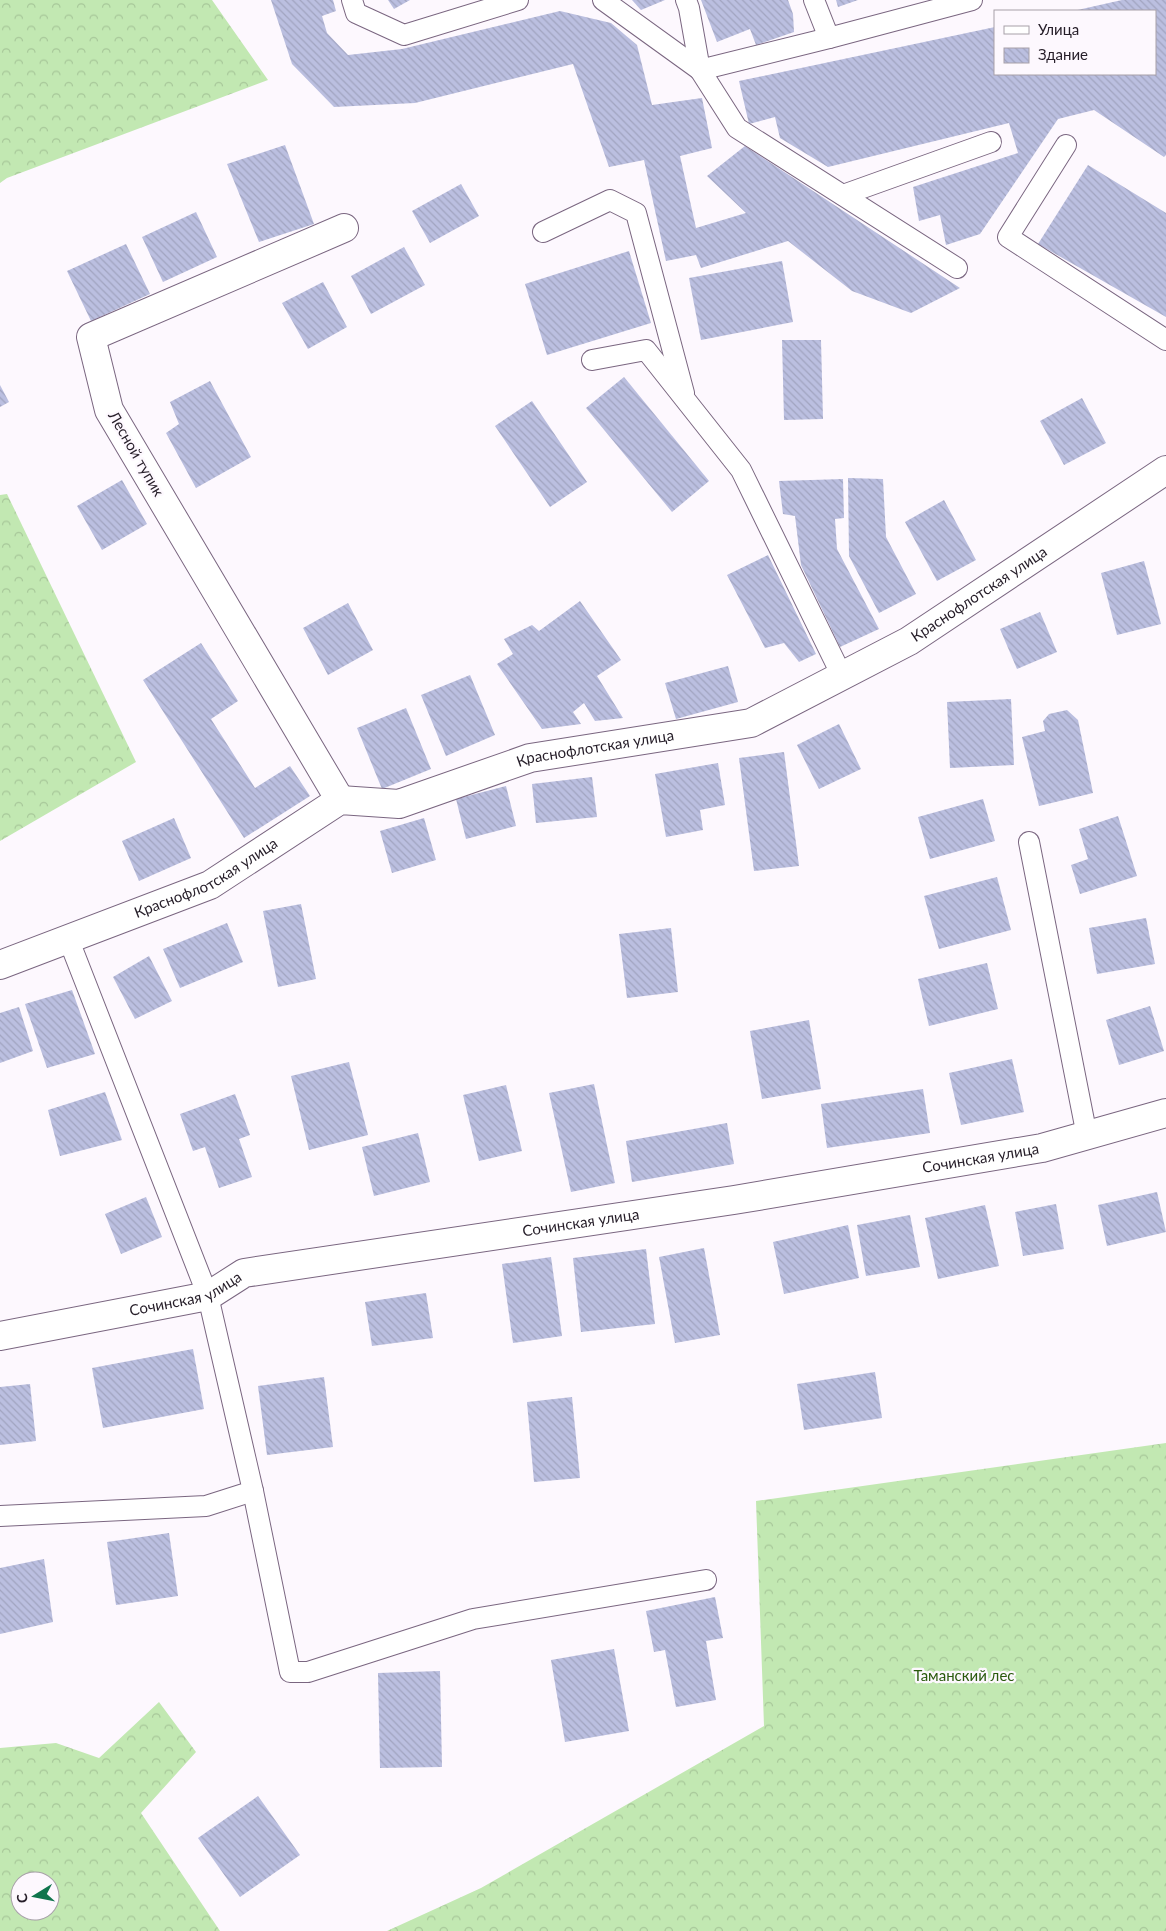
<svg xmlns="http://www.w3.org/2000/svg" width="1166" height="1931" font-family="Lato,sans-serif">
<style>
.forest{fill:url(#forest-crowns);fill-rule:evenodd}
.building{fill:url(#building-back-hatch)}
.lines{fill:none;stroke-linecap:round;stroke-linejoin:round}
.service-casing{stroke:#7a6680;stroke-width:22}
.minor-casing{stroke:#7a6680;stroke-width:30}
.service{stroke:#fff;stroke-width:20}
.minor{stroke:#fff;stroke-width:28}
.labels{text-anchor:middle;stroke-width:4.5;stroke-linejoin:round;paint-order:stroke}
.street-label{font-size:15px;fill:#251d28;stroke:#fdf8fe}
.park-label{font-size:15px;fill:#2a5a0d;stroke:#fdf8fe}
</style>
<defs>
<pattern id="forest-crowns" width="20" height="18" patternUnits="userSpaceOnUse" patternTransform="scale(1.25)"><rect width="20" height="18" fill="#c2e8b2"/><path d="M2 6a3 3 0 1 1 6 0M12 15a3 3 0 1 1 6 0" fill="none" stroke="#a7c799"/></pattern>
<pattern id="building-back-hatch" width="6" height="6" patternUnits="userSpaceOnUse" patternTransform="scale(1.25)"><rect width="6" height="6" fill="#bbbfe0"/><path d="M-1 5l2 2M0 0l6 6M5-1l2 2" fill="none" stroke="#a1a4c0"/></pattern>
</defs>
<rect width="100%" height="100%" fill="#fdf8fe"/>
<g class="forest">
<polygon points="0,0 212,0 268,80 7,178 0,183"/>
<polygon points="7,494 136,762 0,841 0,495"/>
<polygon points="1166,1443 1166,1931 387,1931 481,1888 764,1726 756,1501"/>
<path d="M159 1702 196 1752 141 1813 220 1931H0V1748L56 1743 99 1758ZM20 1881H50V1911H20Z"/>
</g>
<g class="building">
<polygon points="271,0 333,0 336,11 322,16 327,33 348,55 402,49 560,11 611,23 637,45 652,105 702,98 712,148 680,156 696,228 746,213 707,176 745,146 960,288 911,313 852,291 788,241 701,268 696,255 666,261 644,160 609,167 573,64 415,103 334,107 292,64"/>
<polygon points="388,0 410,0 394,9"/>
<polygon points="632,0 665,0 641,10"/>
<polygon points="701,0 788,0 793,14 794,32 756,45 750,29 717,42"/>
<polygon points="836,0 858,0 838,7"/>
<polygon points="1122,0 1166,0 1166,155 1164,157 1094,110 1058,119 980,234 946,245 940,215 919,221 913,187 1018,153 1009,123 828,167 780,138 775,117 749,124 739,81 995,27 995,74 1155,74 1155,11 1073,11"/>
<polygon points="285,145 314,224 259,242 227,164"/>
<polygon points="1088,165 1166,213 1166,317 1038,244"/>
<polygon points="461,184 479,216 430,243 412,211"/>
<polygon points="196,212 217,257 163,282 142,237"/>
<polygon points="126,244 150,294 91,321 67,271"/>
<polygon points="404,247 425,285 371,314 351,276"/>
<polygon points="629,251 651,323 547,355 525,284"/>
<polygon points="782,261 793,322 701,340 689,278"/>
<polygon points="323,282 347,327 308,349 282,303"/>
<polygon points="782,340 821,340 823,419 784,420"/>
<polygon points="624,377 709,481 672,512 586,408"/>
<polygon points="210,381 251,457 196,488 166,433 179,424 170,402"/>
<polygon points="0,385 9,402 0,407"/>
<polygon points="1082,398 1106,443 1064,465 1040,421"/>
<polygon points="532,401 587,482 550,507 495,426"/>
<polygon points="848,478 883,479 886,537 916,594 879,613 849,556"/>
<polygon points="843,479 844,518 835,519 837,549 879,629 840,647 801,565 795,516 783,514 779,481"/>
<polygon points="122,480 147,524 102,550 77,506"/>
<polygon points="944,500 976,560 937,581 905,522"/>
<polygon points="768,555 816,654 799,662 784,643 765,648 727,575"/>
<polygon points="1144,561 1161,624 1117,635 1101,573"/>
<polygon points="580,601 621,660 597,676 623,718 595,721 584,703 573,712 581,724 542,729 497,664 513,654 504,639 532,625 539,631"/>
<polygon points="348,603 373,650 328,675 303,628"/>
<polygon points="1040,612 1057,652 1017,669 1000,629"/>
<polygon points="201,643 238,701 211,719 255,788 290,766 310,796 244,838 143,680"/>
<polygon points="728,666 738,702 676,719 665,683"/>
<polygon points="470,675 495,735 446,756 421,695"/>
<polygon points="1011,699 1014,765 950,768 947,702"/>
<polygon points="406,708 431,769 382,789 357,728"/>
<polygon points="1067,710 1078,720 1093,793 1039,806 1022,737 1045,731 1043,721 1049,714"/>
<polygon points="839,724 861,769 819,789 797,745"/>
<polygon points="784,752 799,866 754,871 739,758"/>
<polygon points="718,763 725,805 700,810 703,830 666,837 655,774"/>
<polygon points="592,777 597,817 536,823 532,784"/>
<polygon points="506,786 516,826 466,839 456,799"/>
<polygon points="983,799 995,841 930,859 918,817"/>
<polygon points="1118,816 1137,876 1080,894 1071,865 1088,859 1079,829"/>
<polygon points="174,818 191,858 139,881 122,841"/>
<polygon points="424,818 436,860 392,873 380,831"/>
<polygon points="997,877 1011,930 939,949 924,896"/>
<polygon points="301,904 316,979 278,987 263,911"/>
<polygon points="1146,918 1155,964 1097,974 1089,928"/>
<polygon points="227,923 243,962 180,988 163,949"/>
<polygon points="671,928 678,992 627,998 619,934"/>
<polygon points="149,956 172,1001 135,1019 113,977"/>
<polygon points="987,963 998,1009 929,1026 918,979"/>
<polygon points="72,990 95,1054 47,1068 25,1004"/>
<polygon points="1150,1006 1164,1051 1119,1065 1106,1020"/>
<polygon points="19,1007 33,1051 0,1063 0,1013"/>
<polygon points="809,1020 821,1089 762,1099 750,1031"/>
<polygon points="1012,1059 1024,1112 961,1125 949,1073"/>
<polygon points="349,1062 368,1135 309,1150 291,1076"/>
<polygon points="594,1084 615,1183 571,1192 549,1093"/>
<polygon points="506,1085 522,1151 479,1161 463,1095"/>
<polygon points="923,1089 930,1133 827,1148 821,1104"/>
<polygon points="105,1092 122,1140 60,1156 48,1110"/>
<polygon points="235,1094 250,1135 239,1139 252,1177 219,1188 205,1147 193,1151 180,1114"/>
<polygon points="727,1123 734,1164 632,1182 626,1141"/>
<polygon points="418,1133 430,1182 374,1196 362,1147"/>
<polygon points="1157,1192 1166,1232 1107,1246 1098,1205"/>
<polygon points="146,1197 162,1237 121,1254 105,1214"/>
<polygon points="1056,1204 1064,1249 1023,1256 1015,1212"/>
<polygon points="985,1205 999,1266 938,1279 925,1218"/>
<polygon points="910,1215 920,1267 866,1276 857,1225"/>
<polygon points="848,1225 859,1278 784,1294 773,1242"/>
<polygon points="704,1248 720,1335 675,1343 659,1257"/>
<polygon points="646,1249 655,1324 581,1332 573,1258"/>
<polygon points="551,1257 562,1336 513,1343 502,1264"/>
<polygon points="426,1293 433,1338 372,1346 365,1302"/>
<polygon points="193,1349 204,1409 103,1428 92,1368"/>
<polygon points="875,1372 882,1418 804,1430 797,1384"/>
<polygon points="324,1377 333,1447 267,1455 258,1386"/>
<polygon points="30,1384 36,1441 0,1445 0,1387"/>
<polygon points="572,1397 580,1478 534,1482 527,1402"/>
<polygon points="169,1533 178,1596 116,1605 107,1542"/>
<polygon points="44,1559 53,1622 0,1634 0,1568"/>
<polygon points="715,1597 723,1638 706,1641 716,1700 676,1707 665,1650 654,1652 646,1611"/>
<polygon points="614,1649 629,1731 565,1742 551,1660"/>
<polygon points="440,1671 442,1767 380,1768 378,1673"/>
<polygon points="258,1796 300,1855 240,1897 198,1838"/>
</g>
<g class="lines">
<defs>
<g id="service">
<polyline points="352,0 356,13 404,35 518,0"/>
<polyline points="603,0 700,70 829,38"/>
<polyline points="686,0 689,8 700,70 737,128 957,268"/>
<polyline points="814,0 829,38 972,0"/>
<polyline points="1066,145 1008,237 1166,340"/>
<polyline points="843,195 991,142"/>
<polyline points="543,232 610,200 636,213 684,393"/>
<polyline points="592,360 646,350 741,470 842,676"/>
<polyline points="1029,842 1087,1136"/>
<polyline points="253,1491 290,1672 308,1672 473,1619 706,1580"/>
<polyline points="0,1516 206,1506 253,1491 208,1296 68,938"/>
</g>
<g id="minor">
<polyline points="340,800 109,410 91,337 344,228"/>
<path id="s1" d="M0 965 210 885 340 800 399 804 530 758 751 723 909 641 1166 470"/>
<path id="s2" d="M0 1336 208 1296 244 1273 734 1200 1042 1148 1166 1113"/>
</g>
</defs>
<use href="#service" class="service-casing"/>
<use href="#minor" class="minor-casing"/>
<use href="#service" class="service"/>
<use href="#minor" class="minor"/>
</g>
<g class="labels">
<g class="street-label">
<text transform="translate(136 454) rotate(60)" y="5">Лесной тупик</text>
<text dy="5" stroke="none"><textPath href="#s1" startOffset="1064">Краснофлотская улица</textPath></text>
<text dy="5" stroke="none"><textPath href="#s1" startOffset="644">Краснофлотская улица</textPath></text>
<text dy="5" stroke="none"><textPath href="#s1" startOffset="224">Краснофлотская улица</textPath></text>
<text dy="5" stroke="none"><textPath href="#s2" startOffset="1000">Сочинская улица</textPath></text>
<text dy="5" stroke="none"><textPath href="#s2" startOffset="595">Сочинская улица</textPath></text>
<text dy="5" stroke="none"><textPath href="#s2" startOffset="191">Сочинская улица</textPath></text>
</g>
<g class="park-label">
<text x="964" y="1681">Таманский лес</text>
</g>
</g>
<rect x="994" y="10" width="162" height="65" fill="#fdf8fe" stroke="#a7a0a8"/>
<rect x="1004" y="26" width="25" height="8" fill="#ffffff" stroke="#a7a0a8"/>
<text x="1038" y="35" font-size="15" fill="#251d28">Улица</text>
<rect x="1004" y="48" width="25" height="15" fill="url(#building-back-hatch)" stroke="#a7a0a8"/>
<text x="1038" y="60" font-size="15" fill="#251d28">Здание</text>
<g transform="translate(35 1896) rotate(260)"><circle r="24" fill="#fdf8fe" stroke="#a7a0a8"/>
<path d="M0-4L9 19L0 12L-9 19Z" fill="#10754d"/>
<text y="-8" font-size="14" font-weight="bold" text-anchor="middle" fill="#251d28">С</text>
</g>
</svg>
